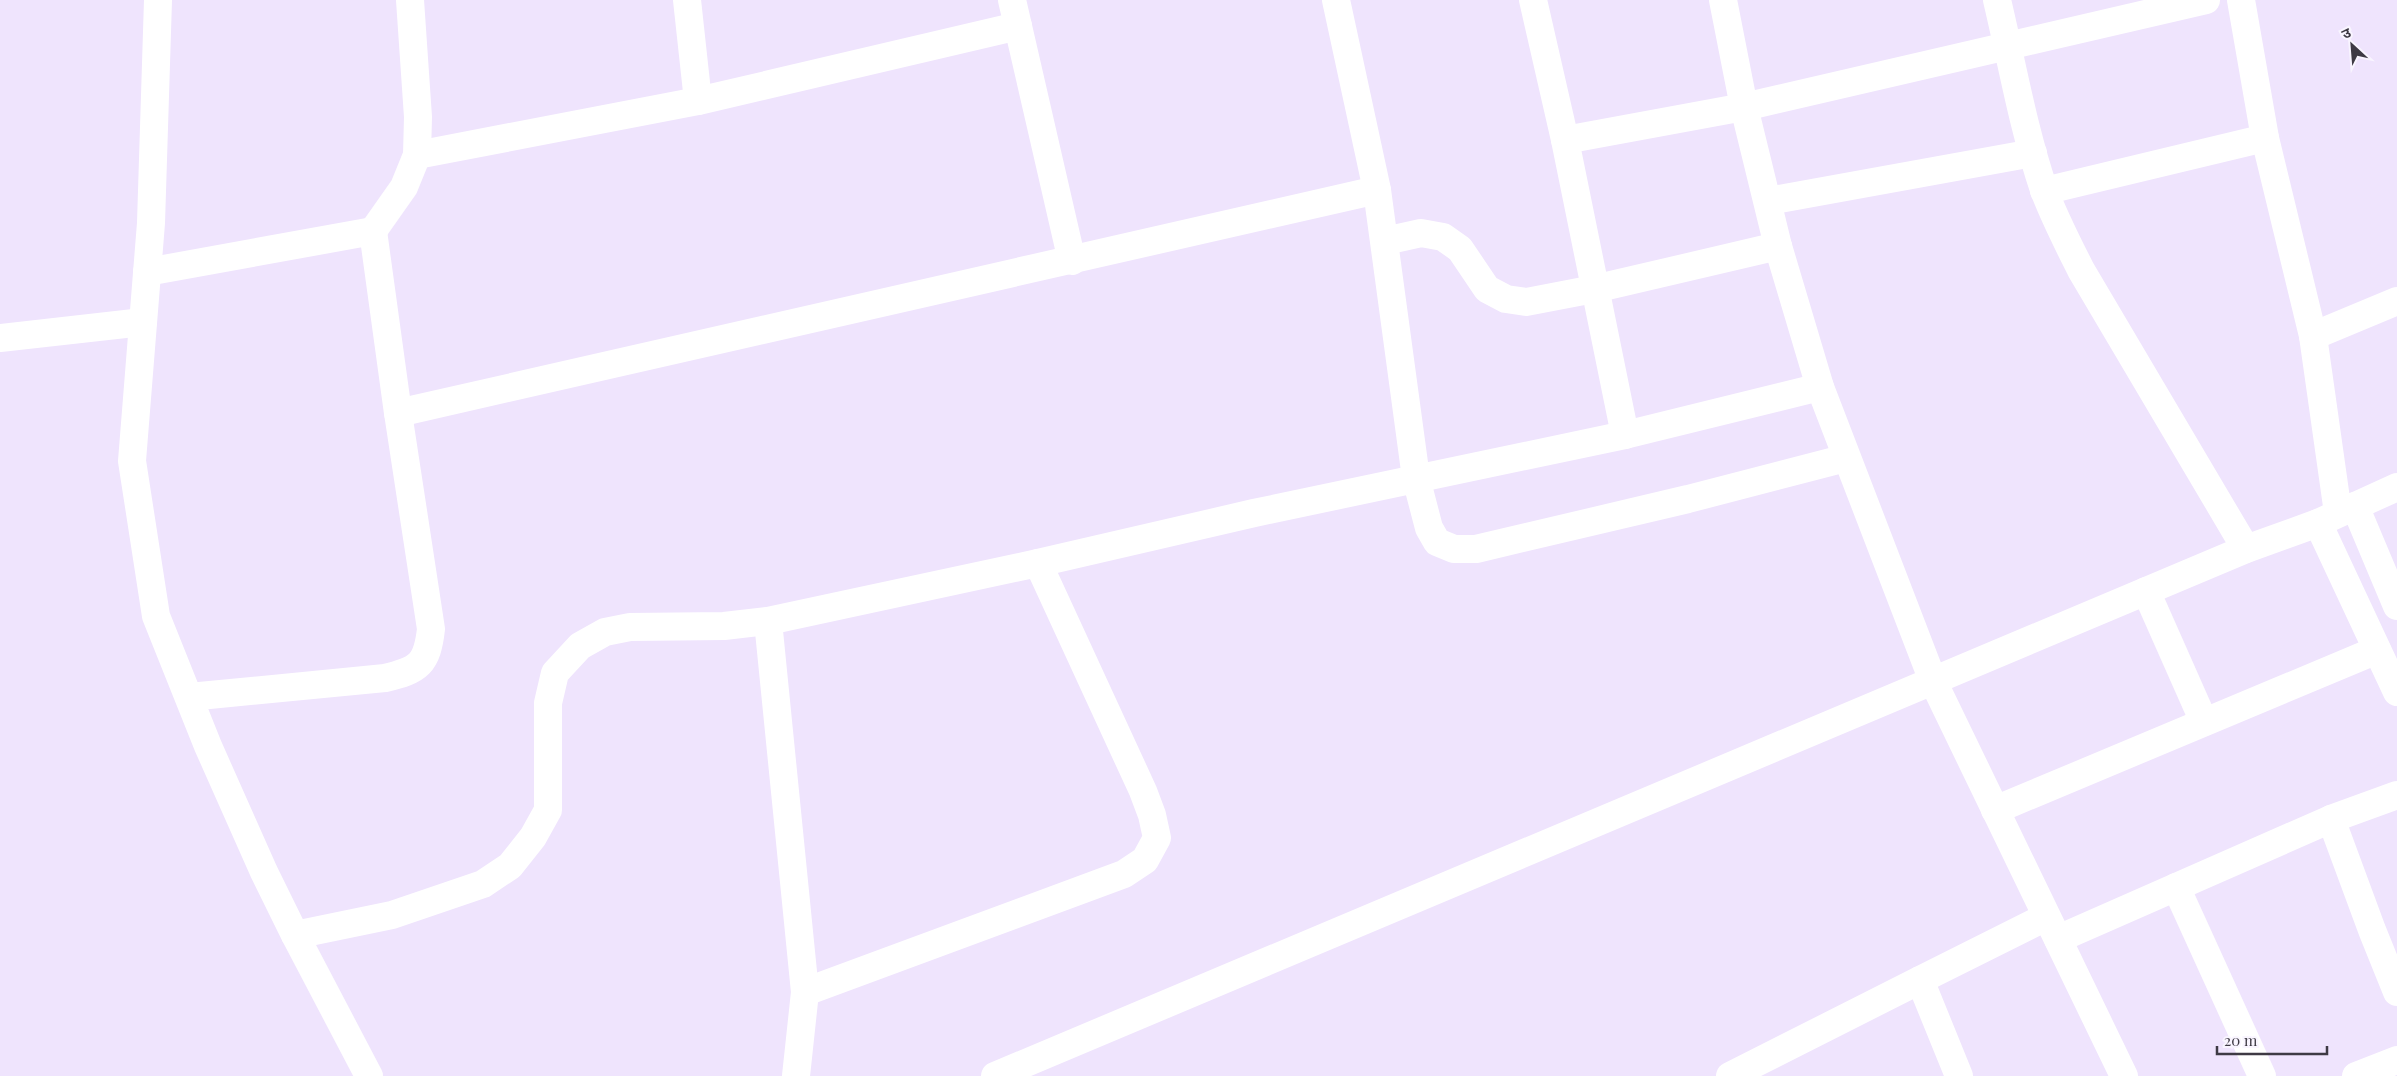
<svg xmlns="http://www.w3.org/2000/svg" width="2397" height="1076" font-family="'Playfair Display','Noto Sans Devanagari',serif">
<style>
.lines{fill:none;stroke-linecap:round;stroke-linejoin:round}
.minor{stroke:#fff;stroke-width:28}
.major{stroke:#fff;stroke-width:28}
</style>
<rect width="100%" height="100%" fill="#efe4fd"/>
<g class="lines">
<g class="minor">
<polyline points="158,0 151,223 132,461 156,616 208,746 264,872 295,935 392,915 483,884 510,866 533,837 548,810 548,703 555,673 580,646 605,632 630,627 724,626 768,621 1038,563 1254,513 1625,435 1820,387"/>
<polyline points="687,0 698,101"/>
<polyline points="1012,0 1072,261"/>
<polyline points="1336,0 1377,190 1416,478 1429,528 1437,542 1454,549 1476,549 1688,499 1846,458"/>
<polyline points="1533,0 1565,140 1625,435"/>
<polyline points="1723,0 1744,107 1778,246 1820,387 1933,681"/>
<path d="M1997 0C2012 63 2023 128 2044 190 2054 217 2068 244 2081 270L2246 549"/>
<polyline points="2241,0 2265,138 2313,336 2338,513"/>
<polyline points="1565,140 1744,107 2206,0"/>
<polyline points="417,155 698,101 1018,26"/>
<polyline points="2044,191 2265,138"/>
<polyline points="1768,201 2033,153"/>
<polyline points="373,231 404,187 417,155 418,117 410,0"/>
<polyline points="1385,241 1421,233 1443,237 1460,249 1487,289 1506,299 1526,302 1594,289 1778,246"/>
<polyline points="147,272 373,231 398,413 1377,190"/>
<polyline points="2313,336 2397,301"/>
<polyline points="0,338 143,322"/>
<polyline points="2355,506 2397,606"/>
<polyline points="2318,523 2397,692"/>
<polyline points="2146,591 2204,722"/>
<polyline points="768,621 805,992 796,1076"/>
<path d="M189 697 385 678C419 670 427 664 431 629L398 413"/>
<polyline points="1995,810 2377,650"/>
<polyline points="2331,819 2372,930 2397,992"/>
<polyline points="2176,887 2262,1076"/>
<polyline points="295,935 369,1076"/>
<polyline points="2058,939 2331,819 2397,795"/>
<polyline points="805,992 1124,874 1145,860 1157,838 1152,815 1143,791 1038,563"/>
<polyline points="1730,1076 1920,980"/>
<polyline points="1959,1076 1920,980 2046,917"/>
<polyline points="2356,1076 2397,1060"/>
</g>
<g class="major">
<polyline points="1933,681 2124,1076"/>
<polyline points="995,1076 2246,549 2318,523 2397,487"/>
</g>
</g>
<g transform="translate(2352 45) rotate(334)" stroke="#f9f5ff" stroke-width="4" paint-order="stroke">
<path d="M0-4L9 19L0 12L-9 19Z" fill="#3e3a44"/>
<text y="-8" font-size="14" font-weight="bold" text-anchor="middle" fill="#3e3a44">उ</text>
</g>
<path d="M2217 1046v8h110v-8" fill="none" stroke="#3e3a44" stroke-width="2.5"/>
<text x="2224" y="1046" font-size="15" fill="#3e3a44" stroke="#f9f5ff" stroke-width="4" paint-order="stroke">20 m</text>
</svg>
